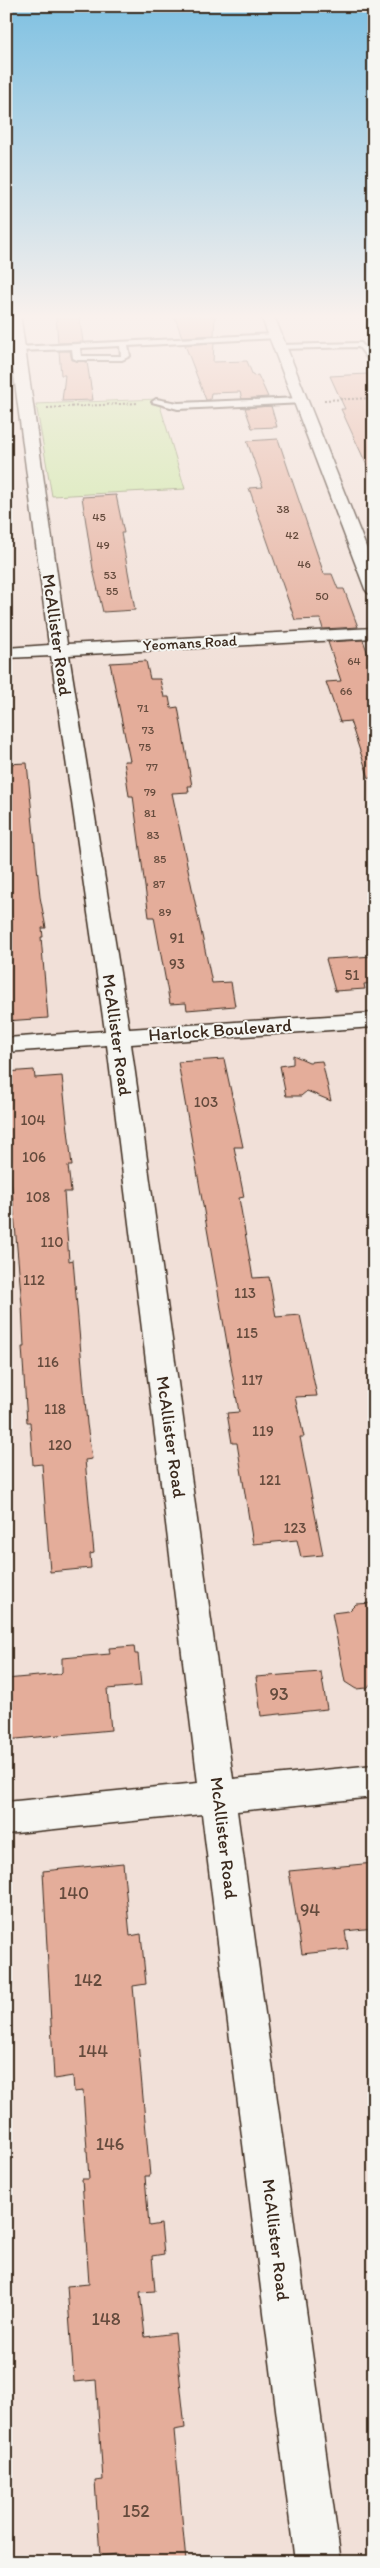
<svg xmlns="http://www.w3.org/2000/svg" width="380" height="2568" font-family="Itim,sans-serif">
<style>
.green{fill:#c9e79f;stroke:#82885e}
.building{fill:#e4ad9a;stroke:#3b2a1e}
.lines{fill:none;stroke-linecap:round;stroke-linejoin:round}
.lane-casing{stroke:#3b2a1e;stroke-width:4}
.street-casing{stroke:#3b2a1e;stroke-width:3}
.path{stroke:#3b2a1e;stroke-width:2;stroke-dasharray:2 2;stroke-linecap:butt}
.lane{fill:#f6f6f2;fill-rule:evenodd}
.street{fill:#f6f6f2;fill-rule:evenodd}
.labels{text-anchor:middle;stroke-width:4;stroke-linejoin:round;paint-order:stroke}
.far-number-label{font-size:12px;fill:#654b3d}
.far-street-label{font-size:15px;fill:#3b2a1e;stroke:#f6f6f2}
.number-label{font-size:15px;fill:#654b3d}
.street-label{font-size:18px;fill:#3b2a1e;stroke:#f6f6f2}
.near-number-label{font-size:18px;fill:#654b3d}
</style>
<rect width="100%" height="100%" fill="#f1e0d8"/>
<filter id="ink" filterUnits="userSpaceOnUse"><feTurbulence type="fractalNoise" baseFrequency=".02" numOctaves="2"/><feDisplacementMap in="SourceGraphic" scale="10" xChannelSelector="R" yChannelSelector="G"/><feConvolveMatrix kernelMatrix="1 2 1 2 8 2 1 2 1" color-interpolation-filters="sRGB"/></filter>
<g filter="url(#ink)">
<polygon class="green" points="158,399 185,489 52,496 36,404"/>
<g class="building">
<polygon points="79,314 83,342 58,343 56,315"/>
<polygon points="174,315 215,315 214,335 182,337"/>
<polygon points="214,343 213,362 247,361 253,376 258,375 268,397 242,399 240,392 211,393 210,400 206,400 185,345"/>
<polygon points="59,351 70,351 72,360 87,362 93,400 62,401 65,375 61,375"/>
<polygon points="367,374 374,386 374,481 341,409 345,409 330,376"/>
<polygon points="271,406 277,427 252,428 245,408"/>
<polygon points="278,439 324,574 332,574 338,589 344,589 358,627 323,629 320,619 295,620 249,488 263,487 247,441"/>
<polygon points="116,495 124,533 121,533 135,610 103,612 93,569 82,497"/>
<polygon points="363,640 371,662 368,662 374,680 374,778 369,778 350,721 340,722 326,682 341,681 328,642"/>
<polygon points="146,661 150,679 160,679 164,697 169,697 171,708 178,707 192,786 188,786 189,792 172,793 212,983 231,982 235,1006 187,1010 186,1003 170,1004 154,917 149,917 133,796 129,796 124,761 130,761 110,663"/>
<polygon points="27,763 40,897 46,928 42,928 43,937 41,937 48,1018 6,1021 6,764"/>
<polygon points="374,956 374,983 364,984 365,989 335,991 326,959"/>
<polygon points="293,1055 309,1062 322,1061 331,1101 307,1091 301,1096 286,1096 280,1066 293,1064"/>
<polygon points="224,1059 243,1147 234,1147 244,1197 239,1198 253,1278 269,1277 276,1317 300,1315 317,1396 295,1397 304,1437 300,1437 323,1555 301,1557 297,1540 253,1544 237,1443 232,1443 227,1413 239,1412 178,1062"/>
<polygon points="34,1070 35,1078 62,1076 72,1166 68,1166 71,1192 64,1192 69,1261 73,1260 87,1424 92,1459 85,1460 94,1553 90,1554 91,1568 50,1572 42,1464 33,1465 30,1422 27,1422 22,1347 24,1347 22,1305 6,1122 6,1072"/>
<polygon points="374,1603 374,1680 367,1688 356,1689 345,1682 332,1613 349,1611 356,1604"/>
<polygon points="134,1646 135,1654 138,1654 141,1686 107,1689 111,1730 6,1740 6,1679 60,1674 62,1672 62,1658 110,1654 109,1648"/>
<polygon points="321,1672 327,1709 261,1716 256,1677"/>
<polygon points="123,1863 130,1936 141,1934 146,1984 133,1986 150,2176 145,2176 149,2226 161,2224 164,2254 152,2256 155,2291 140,2292 145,2337 175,2333 185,2428 174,2430 186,2562 118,2562 117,2554 100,2556 95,2481 103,2480 96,2380 74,2382 67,2286 89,2284 82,2179 89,2179 83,2091 74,2092 73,2076 54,2079 43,1871"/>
<polygon points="374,1863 374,1928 345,1931 348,1949 302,1954 289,1871"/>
</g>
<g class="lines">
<defs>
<g id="lane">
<path d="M275 334 279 336 278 338 128 346 130 356 122 360H77L73 358 72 349 17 351 13 349 17 347ZM120 346 121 356H81L80 348Z"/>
<polygon points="361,343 374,358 374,367 359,347 279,349 275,347 279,345"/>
<polygon points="300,398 304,401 303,403 178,409 152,402 156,399 178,403"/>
</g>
<g id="street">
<polygon points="6,313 20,313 67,644 374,628 374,638 69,655 129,1029 374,1013 374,1027 131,1044 233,1779 374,1765 374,1797 237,1811 341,2562 295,2562 202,1814 6,1834 6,1802 198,1783 107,1045 6,1052 6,1038 105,1031 51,656 6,658 6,648 49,645"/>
<polygon points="260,313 273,313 374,567 374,594 368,593 365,589"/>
</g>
</defs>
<use href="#lane" class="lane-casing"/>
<use href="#street" class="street-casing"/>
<g class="path">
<polyline points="324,400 374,398"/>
<polyline points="47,408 138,403"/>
</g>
<use href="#lane" class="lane"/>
<use href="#street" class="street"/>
</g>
</g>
<linearGradient id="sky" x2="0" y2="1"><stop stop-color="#7fc1e2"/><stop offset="0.47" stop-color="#f9f1ed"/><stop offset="1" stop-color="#f9f1ed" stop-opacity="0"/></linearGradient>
<rect width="380" height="673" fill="url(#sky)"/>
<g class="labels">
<g class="far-number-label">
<text x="283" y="513">38</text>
<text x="99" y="521">45</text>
<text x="292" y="539">42</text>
<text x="103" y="549">49</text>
<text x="304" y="568">46</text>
<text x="110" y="579">53</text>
<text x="112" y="595">55</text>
<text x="322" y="600">50</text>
<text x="354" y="665">64</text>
<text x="346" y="695">66</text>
<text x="143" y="712">71</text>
<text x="148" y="734">73</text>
<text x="145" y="751">75</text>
<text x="152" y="771">77</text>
<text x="150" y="796">79</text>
<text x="150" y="817">81</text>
<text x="153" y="839">83</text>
<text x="160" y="863">85</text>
<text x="159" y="888">87</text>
<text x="165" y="916">89</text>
</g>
<g class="far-street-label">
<text transform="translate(190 643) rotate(-3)" y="5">Yeomans Road</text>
</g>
<g class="number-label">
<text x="177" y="943">91</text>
<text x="177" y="969">93</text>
<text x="352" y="980">51</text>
<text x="206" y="1107">103</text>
<text x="33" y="1125">104</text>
<text x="34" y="1162">106</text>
<text x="38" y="1202">108</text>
<text x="52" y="1247">110</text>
<text x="34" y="1285">112</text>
<text x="245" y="1298">113</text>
<text x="247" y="1338">115</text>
<text x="48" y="1367">116</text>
<text x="252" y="1385">117</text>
<text x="55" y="1414">118</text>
<text x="263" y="1436">119</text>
<text x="60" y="1450">120</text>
<text x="270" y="1485">121</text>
<text x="295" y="1533">123</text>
</g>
<g class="street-label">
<text transform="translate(57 635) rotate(82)" y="6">McAllister Road</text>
<text transform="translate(220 1030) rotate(-4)" y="6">Harlock Boulevard</text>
<text transform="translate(117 1035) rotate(82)" y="6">McAllister Road</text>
<text transform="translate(171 1437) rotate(82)" y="6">McAllister Road</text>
<text transform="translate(224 1838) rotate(83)" y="6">McAllister Road</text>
<text transform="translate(276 2240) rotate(83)" y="6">McAllister Road</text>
</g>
<g class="near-number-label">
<text x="279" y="1700">93</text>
<text x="74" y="1899">140</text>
<text x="310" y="1916">94</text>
<text x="88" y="1986">142</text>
<text x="93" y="2057">144</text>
<text x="110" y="2150">146</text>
<text x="106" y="2325">148</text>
<text x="136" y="2517">152</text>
</g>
</g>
<rect width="380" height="2568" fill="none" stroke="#f6f6f2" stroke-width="25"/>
<rect x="12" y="12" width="355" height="2543" fill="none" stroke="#3b2a1e" stroke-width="2" filter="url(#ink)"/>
</svg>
